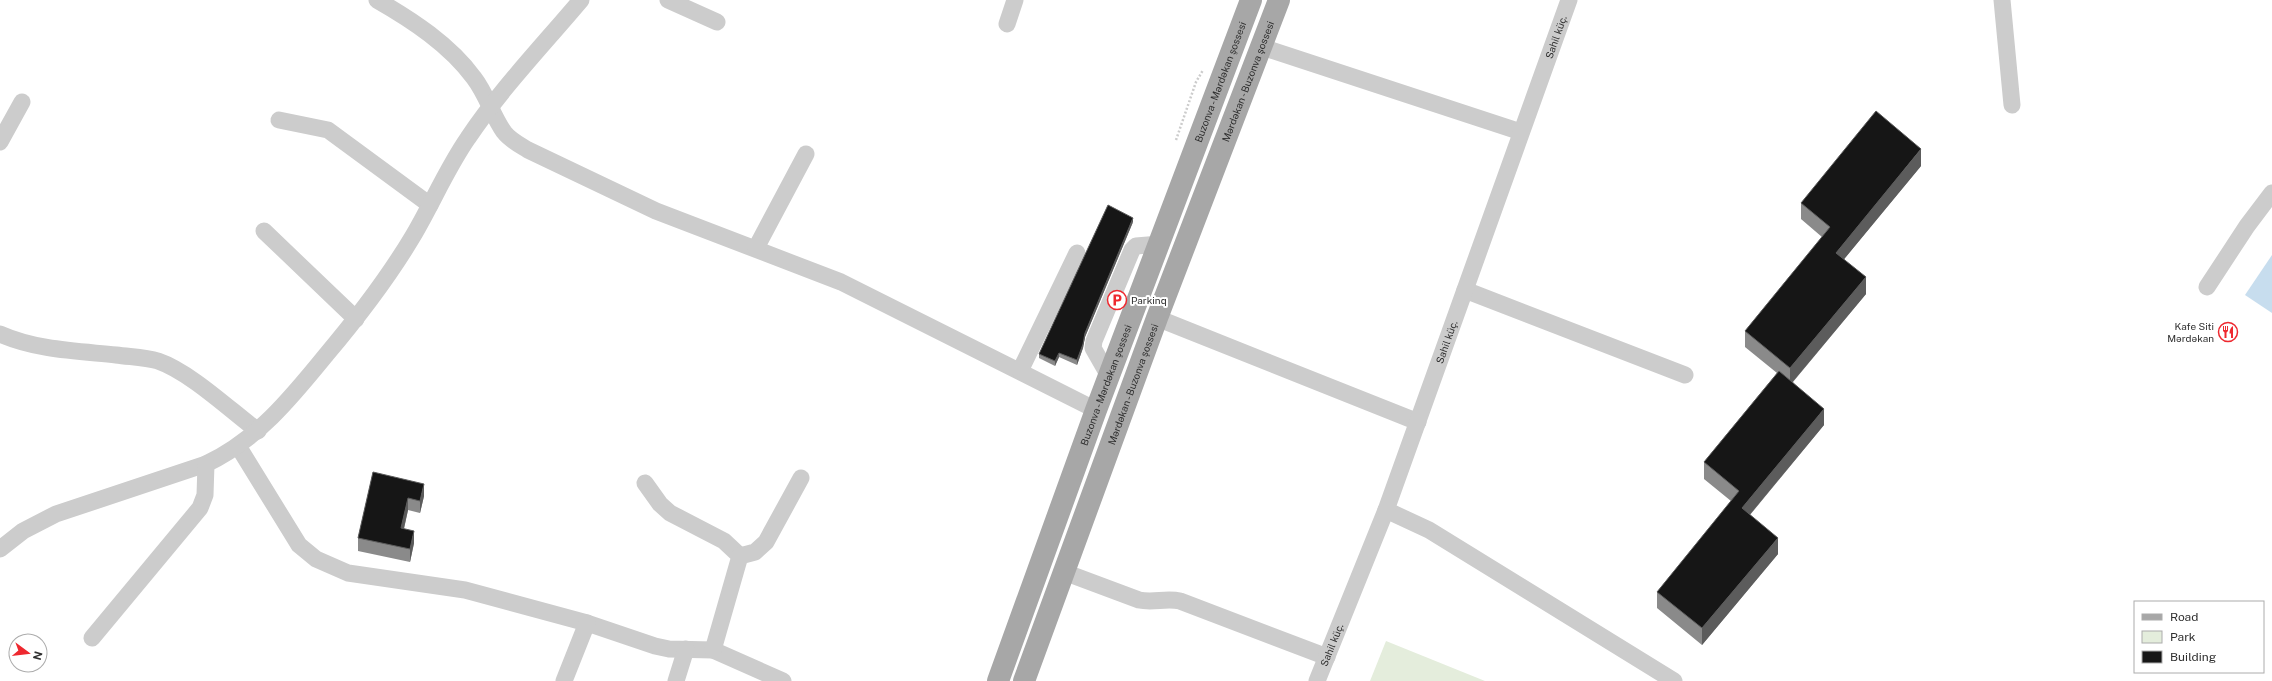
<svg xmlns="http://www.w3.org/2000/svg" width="2272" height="681" font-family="'Public Sans',sans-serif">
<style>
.green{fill:#e4eddc}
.water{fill:#c7ddee}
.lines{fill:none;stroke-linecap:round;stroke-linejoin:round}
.path{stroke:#ccc;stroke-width:2.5;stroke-dasharray:2 2;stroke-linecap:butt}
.minor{stroke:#ccc;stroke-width:17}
.major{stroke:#a7a7a7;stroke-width:22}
.wall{fill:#8a8a8a}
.shaded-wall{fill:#5c5c5c}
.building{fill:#161616;stroke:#5c5c5c}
.labels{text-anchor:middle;stroke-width:4;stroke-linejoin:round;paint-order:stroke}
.street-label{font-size:10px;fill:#2f2f2f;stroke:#fff}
.poi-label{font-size:10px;fill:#2f2f2f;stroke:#fff;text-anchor:start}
</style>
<rect width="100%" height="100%" fill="#fff"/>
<polygon class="green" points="1386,641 1485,681 1370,681"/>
<polygon class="water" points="2272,255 2272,313 2245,295"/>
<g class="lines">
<polyline class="path" points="1176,140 1196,82 1203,70"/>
<g class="minor">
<path d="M377 0C412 20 450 45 474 78 487 95 492 115 504 132 510 140 520 145 528 150L656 211 841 282 1096 410"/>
<polyline points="668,0 717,22"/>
<polyline points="2002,0 2012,105"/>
<polyline points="1007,24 1015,0"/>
<polyline points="1262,47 1521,132"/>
<polyline points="279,120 328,130 430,205"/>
<polyline points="0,142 22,102"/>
<polyline points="264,231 356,319"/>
<polyline points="756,248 806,154"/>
<polyline points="2207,287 2247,226 2272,193"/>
<polyline points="1465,290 1685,375"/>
<polyline points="1157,318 1418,422"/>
<path d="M0 334C36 350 77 351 116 355 130 357 145 357 158 361 190 372 230 410 258 431"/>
<polyline points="1020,371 1077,253"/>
<polyline points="1109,376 1093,348 1094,341 1132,250 1136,246 1160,244"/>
<polyline points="238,446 299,545 316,559 348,573 465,590 587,623 655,646 669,649 713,650 783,681"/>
<polyline points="645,483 660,504 670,513 724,541 740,556 713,650"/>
<polyline points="1386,510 1429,530 1674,681"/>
<path d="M0 549 23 531 56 514 206 464C257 440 291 398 326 355 358 317 388 278 413 236 432 204 447 168 468 138 500 90 544 44 581 0"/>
<polyline points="740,556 755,552 766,542 801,478"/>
<path d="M1064 572 1139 600C1153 603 1166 598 1180 601L1327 657"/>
<polyline points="92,638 200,508 205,495 206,464"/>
<polyline points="564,681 587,623"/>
<polyline points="676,681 686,649"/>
<path id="s1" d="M1317 681 1386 510 1569 0"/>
</g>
<g class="major">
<path id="s2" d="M998 681 1096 410 1251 0"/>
<path id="s3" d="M1024 681 1157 318 1279 0"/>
</g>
</g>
<g class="wall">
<polygon points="1921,166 1844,259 1866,294 1793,382 1824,425 1750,515 1778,554 1702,645 1657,608 1657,592 1731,501 1704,479 1704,462 1777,373 1745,347 1745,331 1822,237 1801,219 1801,203"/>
<polygon points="1133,222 1085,337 1083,348 1077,365 1059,357 1055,366 1039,358 1039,354"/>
<polygon points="373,472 424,496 420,513 408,510 404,529 414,543 410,562 358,551 358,538"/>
</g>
<g class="shaded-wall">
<polygon points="1921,149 1921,166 1836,269 1836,253"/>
<polygon points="1133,218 1133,222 1085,337 1083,348 1077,365 1077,360 1085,333"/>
<polygon points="1866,277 1866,294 1790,385 1790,368"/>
<polygon points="1059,353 1059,357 1055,366 1055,361"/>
<polygon points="1824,409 1824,425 1742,524 1742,508"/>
<polygon points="424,484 424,496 420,513 420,501"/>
<polygon points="408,498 408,510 401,541 401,528"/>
<polygon points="414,531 414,543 410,562 410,549"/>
<polygon points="1778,538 1778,554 1702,645 1702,628"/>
</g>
<g class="building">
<polygon points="1876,111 1921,149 1836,253 1866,277 1790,368 1745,331 1830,227 1801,203"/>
<polygon points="1108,205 1133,218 1085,333 1083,344 1077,360 1059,353 1055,361 1039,354"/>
<polygon points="1779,371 1824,409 1742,508 1778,538 1702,628 1657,592 1739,491 1704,462"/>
<polygon points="373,472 424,484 420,501 408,498 401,528 414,531 410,549 358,538"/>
</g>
<defs>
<symbol id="parking-ring" viewBox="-11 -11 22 22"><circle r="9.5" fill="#fff" stroke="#ee282f" stroke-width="1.5"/><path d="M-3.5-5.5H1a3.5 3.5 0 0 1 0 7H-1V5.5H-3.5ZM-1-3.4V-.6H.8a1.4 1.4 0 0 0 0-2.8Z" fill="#ee282f"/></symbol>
<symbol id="restaurant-ring" viewBox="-11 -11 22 22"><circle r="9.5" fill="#fff" stroke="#ee282f" stroke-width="1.5"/><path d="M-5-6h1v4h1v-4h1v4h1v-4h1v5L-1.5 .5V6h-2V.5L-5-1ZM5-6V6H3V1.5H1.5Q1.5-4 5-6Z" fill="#ee282f"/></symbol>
</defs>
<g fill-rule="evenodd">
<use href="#parking-ring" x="1106" y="289" width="22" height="22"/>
<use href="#restaurant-ring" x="2217" y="321" width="22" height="22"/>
</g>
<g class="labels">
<g class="street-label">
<text dy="4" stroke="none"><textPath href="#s1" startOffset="687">Sahil küç.</textPath></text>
<text dy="4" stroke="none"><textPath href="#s2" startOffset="639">Buzonva - Mərdəkan şossesi</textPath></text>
<text dy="4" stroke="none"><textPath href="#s3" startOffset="640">Mərdəkan - Buzonva şossesi</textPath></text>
<text dy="4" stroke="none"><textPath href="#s1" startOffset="363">Sahil küç.</textPath></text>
<text dy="4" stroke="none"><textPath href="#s2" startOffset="315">Buzonva - Mərdəkan şossesi</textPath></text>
<text dy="4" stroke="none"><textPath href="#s3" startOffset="316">Mərdəkan - Buzonva şossesi</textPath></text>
<text dy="4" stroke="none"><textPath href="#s1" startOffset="39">Sahil küç.</textPath></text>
</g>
<g class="poi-label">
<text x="1131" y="304">Parkinq</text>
<text x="2214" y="330" text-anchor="end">Kafe Siti<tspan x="2214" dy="12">Mərdəkan</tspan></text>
</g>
</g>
<rect x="2134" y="601" width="130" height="72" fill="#ffffff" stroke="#acacac"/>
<rect x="2142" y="614" width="20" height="6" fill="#a7a7a7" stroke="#acacac"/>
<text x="2170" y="621" font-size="12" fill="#2f2f2f">Road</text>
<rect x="2142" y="631" width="20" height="12" fill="#e4eddc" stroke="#acacac"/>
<text x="2170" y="641" font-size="12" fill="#2f2f2f">Park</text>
<rect x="2142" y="651" width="20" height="12" fill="#161616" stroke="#acacac"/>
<text x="2170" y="661" font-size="12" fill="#2f2f2f">Building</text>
<g transform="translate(28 653) rotate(105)"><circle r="19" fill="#ffffff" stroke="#acacac"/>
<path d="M0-3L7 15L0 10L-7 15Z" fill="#ee282f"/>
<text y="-6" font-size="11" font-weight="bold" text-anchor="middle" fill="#2f2f2f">N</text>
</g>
</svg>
